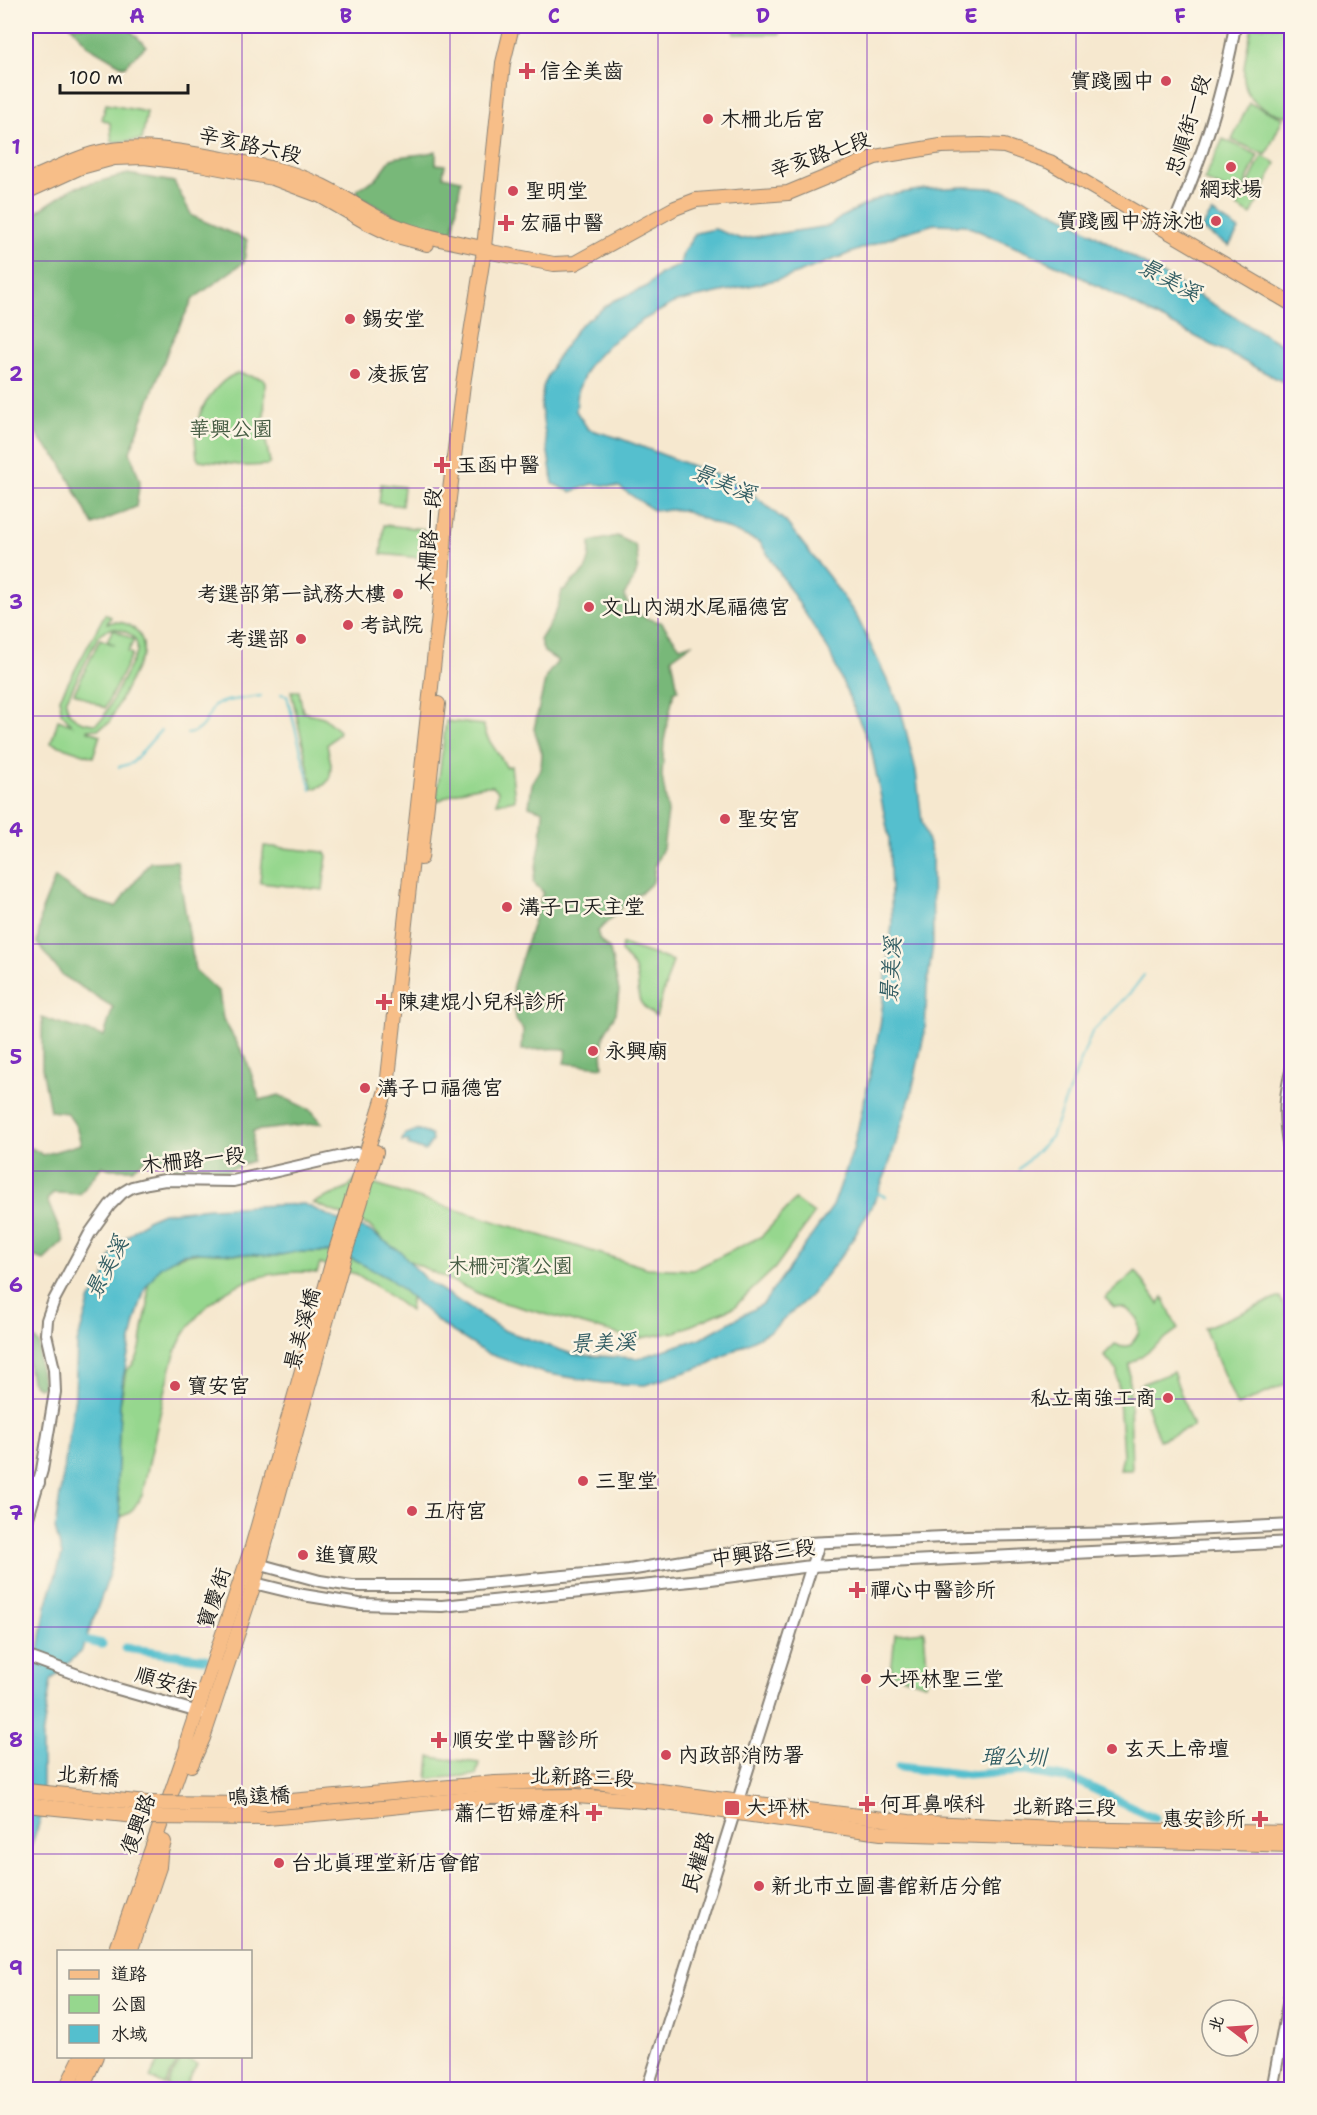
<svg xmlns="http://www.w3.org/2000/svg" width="1317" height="2115" font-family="'Shantell Sans','LXGW WenKai TC',sans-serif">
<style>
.green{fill:#96d78e;stroke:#597a55;stroke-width:1.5;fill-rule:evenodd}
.forest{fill:#78b879;stroke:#4a6a4a;stroke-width:1.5}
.water{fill:#54bfce;stroke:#386e75;stroke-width:1.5}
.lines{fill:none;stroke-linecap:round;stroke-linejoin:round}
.stream{stroke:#54bfce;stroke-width:2}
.canal{stroke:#54bfce;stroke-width:9}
.minor-casing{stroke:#898276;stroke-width:14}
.major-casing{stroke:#898276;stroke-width:16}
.minor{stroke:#fff;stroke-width:10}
.major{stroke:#f7be88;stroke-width:14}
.major-bridge-casing{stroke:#898276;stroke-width:16;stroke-linecap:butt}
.major-bridge{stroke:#f7be88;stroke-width:14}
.grid{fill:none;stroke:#7b2cbf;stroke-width:1.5;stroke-opacity:0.55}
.poi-dot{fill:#d1495b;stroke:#fcf5e5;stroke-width:2}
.labels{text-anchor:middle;stroke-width:5;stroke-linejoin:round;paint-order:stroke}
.poi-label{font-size:21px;fill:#1c1c1c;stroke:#fcf5e5;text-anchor:start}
.street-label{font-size:21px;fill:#1c1c1c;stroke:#fcf5e5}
.park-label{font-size:21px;fill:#475d44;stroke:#fcf5e5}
.water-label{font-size:22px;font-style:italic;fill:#325d63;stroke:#fcf5e5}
.neatline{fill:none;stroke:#7b2cbf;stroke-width:2}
.grid-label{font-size:20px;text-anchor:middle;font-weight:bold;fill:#7b2cbf}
</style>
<rect width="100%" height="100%" fill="#fcf5e5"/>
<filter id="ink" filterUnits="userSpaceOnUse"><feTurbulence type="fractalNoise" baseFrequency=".0167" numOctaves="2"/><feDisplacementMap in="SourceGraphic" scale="12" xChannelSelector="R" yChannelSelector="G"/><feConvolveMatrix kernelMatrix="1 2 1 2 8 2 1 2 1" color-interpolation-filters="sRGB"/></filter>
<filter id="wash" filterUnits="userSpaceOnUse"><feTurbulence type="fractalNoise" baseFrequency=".008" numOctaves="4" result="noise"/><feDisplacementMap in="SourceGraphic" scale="24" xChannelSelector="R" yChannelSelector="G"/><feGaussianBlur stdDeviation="1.35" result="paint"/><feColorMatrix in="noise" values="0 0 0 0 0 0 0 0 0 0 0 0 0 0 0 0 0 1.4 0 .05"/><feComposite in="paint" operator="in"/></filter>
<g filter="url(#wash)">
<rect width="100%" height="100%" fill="#f6e8cf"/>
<g class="green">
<polygon points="735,26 783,26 780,34 734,34"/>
<path d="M1252 26H1291V116C1282 116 1273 113 1264 108 1231 92 1247 55 1252 26Z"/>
<polygon points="1249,103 1283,118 1266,155 1232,140"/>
<polygon points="106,104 147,112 142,140 112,142 110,123 102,119"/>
<polygon points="1223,139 1258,155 1240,196 1204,180"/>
<polygon points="1262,156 1276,163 1251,215 1237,207"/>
<path d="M238 373 263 379 265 382 264 431 270 462 268 465 247 466 199 460 197 458C196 449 194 438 196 429 199 408 217 380 238 373Z"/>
<polygon points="381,484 404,487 402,506 379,503"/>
<polygon points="384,525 424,529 421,558 381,554"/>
<path d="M105 614 111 617 107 623C129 618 146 633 143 654L109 723 98 729 86 730 100 735 93 757 51 743 58 720 72 725 61 712 60 698ZM113 628C127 631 139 636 137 652L103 718 95 724C80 723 67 717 66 701L99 635 104 631Z"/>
<polygon points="113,629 134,640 128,652 132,654 105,708 74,693 100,639 115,645 107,641"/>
<polygon points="291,691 299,691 303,712 323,717 339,731 338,734 327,745 331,764 330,779 324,785 313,789"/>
<path d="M446 721 484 725C484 739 500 753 506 767L511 766 515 800 497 803 498 791 493 786C474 785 452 793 436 802Z"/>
<polygon points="264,846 324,852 327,855 323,890 261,883 260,881"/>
<path d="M622 944 673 961 656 1016C628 998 644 994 635 970 633 964 625 957 621 951Z"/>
<polygon points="356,1179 647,1268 693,1270 762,1236 795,1200 814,1214 775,1268 734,1307 676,1332 635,1339 490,1299 399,1256 369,1226 313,1203 346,1189"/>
<path d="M200 1252 276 1256 295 1252H339L390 1279 410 1296V1311L376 1286 356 1274 320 1264 317 1273C262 1267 213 1287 183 1336 173 1353 170 1373 165 1392 157 1427 149 1461 142 1496L131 1512 121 1517 117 1486 120 1405 126 1370C142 1361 141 1339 144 1323 145 1317 147 1311 148 1305 149 1298 146 1288 149 1281 157 1262 182 1254 200 1252Z"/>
<path d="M1136 1271 1159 1304 1163 1297 1178 1329 1129 1365 1132 1470H1120L1123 1455 1117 1371 1104 1355 1115 1344 1122 1347 1131 1345 1139 1332 1138 1319C1131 1311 1125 1306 1114 1307L1105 1298Z"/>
<polygon points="1280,1297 1291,1323 1291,1382 1237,1406 1204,1328"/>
<polygon points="1173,1372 1193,1427 1159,1440 1139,1385"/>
<polygon points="924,1631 928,1677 925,1684 891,1673 895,1634"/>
<polygon points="430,1757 479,1763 476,1775 428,1779"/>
<polygon points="161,2057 180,2057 165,2085 150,2078"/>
<polygon points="182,2057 197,2064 184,2089 173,2089 167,2086"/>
</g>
<g class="forest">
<polygon points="71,26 126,26 146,46 124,67 88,46"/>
<path d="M436 151V164L445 165 443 176 461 180 453 233 402 220 361 198 357 192 358 189 377 178 391 159C406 154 422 156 436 151Z"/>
<polygon points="128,174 174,182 192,216 247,240 244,262 193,299 170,345 130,452 140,481 136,507 93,525 59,460 41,441 26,415 26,219 73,188"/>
<path d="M617 536 635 545C642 566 636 579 624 595 630 613 644 619 661 622L680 647 693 643 672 658 678 690 674 691 664 741 662 776 668 812 663 848 655 865 653 882 642 892 630 897 621 909 598 931 599 939 610 950 619 991 616 1013 604 1035 602 1050 603 1067 564 1063 567 1050C556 1046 535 1051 522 1050L523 1029 515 1019 513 985 543 892 533 882 541 841 543 811 529 806 532 784 541 769 542 753 534 729 546 676 558 661 544 652 540 640C550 624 559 609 562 590L566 589C572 580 579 578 584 571 590 564 590 551 590 542Z"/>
<polygon points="177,861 195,970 219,992 223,1019 246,1058 260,1100 279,1095 312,1111 322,1123 253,1131 252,1161 220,1174 179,1170 152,1154 133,1169 110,1169 102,1166 80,1194 53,1193 47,1200 64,1241 44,1260 26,1254 26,1150 32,1148 43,1155 81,1144 76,1126 67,1113 50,1111 42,1068 42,1018 104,1036 113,1007 62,975 37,943 42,910 55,878 86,899 116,907 150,862"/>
<polygon points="26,1335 31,1336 39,1343 39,1365 44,1386 38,1388 31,1381 26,1353"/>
</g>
<g class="water">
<polygon points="965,187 992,188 1015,193 1068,219 1291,350 1291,386 1067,270 965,225 934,224 903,233 785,278 676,302 643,320 608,345 589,365 578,390 576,411 588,429 619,438 742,485 786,522 829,577 857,617 900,706 916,771 922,821 932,855 933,944 927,988 925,1031 911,1095 888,1168 874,1202 848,1247 810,1296 772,1330 707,1365 645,1385 603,1383 543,1373 486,1353 442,1325 390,1279 339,1252 295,1252 276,1256 200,1252 182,1254 160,1267 145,1288 135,1322 123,1378 120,1405 117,1486 121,1517 108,1579 82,1650 51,1680 42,1738 42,1815 26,1860 26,1696 38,1656 46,1606 62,1555 55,1528 75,1396 77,1343 90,1299 103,1282 109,1260 119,1243 147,1220 163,1213 209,1208 304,1204 336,1219 368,1230 402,1253 426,1280 503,1330 575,1355 639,1358 701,1338 763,1304 833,1206 853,1150 869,1079 880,1026 892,924 889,838 871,748 829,651 760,542 682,510 653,510 619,487 593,484 571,492 553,484 541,408 543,387 554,362 579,326 613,301 646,287 660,274 680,265 683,252 696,233 715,229 741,239 829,226 843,216 883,196 925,189"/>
<polygon points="1212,212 1239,230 1229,246 1201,229"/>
<polygon points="419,1130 431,1135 432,1141 425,1151 408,1145 409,1141 402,1141 405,1134"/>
</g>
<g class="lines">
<g class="stream">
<polyline points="281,694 287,696 311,790"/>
<path d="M187 734C203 732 207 718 214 705L226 701 261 696"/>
<polyline points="119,767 132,763 161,730"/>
<polyline points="1019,1169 1051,1137 1092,1032 1131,992 1144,975"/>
<polyline points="875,1192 886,1197"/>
</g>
<g class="canal">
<polyline points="75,1638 102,1644"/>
<polyline points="125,1648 206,1659"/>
<polyline points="899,1767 968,1775 1024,1771 1075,1780 1155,1818"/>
</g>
</g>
</g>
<g filter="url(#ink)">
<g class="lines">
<defs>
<g id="minor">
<path d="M1170 233C1199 166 1223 98 1235 26"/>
<path d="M1292 1067C1282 1105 1284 1126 1292 1164"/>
<polyline points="26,1480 39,1483"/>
<polyline points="26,1524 42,1470 55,1392 54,1369 46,1334 47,1320 54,1300 90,1233 110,1205 122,1193 132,1187 148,1183 165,1180 233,1181 356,1153 373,1156"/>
<polyline points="254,1563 320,1581 352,1586 455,1586 629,1570 773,1546 806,1543 967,1536 1127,1533 1292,1525"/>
<polyline points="242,1580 303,1595 359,1604 442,1606 711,1579 811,1566 1292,1542"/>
<polyline points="26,1656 111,1687 202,1713"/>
<polyline points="647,2090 819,1543"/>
<polyline points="1272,2090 1292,1983"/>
</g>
<g id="major">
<path d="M26 181C52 171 78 156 106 151 146 144 185 152 223 159 255 165 286 169 315 183 342 194 365 213 391 224 420 236 453 242 483 248L491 252 554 264 575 263 675 208 696 200 788 193 875 157 941 146 982 145 1004 146 1050 162 1292 304"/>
<polyline points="26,192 81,167 114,158 144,157 199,164 273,178 321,196 366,222 393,235 427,244"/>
<polyline points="421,858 438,704"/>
<polyline points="191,1765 203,1738 254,1584 345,1253 376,1152"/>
<polyline points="26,1791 147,1803"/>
<polyline points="371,1794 495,1783 583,1780 717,1799 909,1822 1054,1829 1292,1833"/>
<polyline points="26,1805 146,1817"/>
<polyline points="372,1809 488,1797 576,1796 659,1802 881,1833 1292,1845"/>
<polyline points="116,1952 187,1748 188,1738 252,1547 336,1250 387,1087 441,596 445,531 463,384 483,257 503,63 512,26"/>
<polyline points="130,1952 159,1867 160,1855 164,1842"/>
<polyline points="65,2090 82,2056"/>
<polyline points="81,2090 96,2056"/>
</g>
</defs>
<use href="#minor" class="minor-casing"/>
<use href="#major" class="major-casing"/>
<use href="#minor" class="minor"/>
<use href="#major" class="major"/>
<defs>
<g id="major-bridge">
<polyline points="147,1803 256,1804 371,1794"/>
<polyline points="146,1817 267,1818 372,1809"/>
</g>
</defs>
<use href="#major-bridge" class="major-bridge-casing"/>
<use href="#major-bridge" class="major-bridge"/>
</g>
</g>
<path class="grid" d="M242 26V1952M450 26V2090M658 26V2090M867 26V2090M1076 26V2090M26 261H1292M26 488H1292M26 716H1292M26 944H1292M26 1171H1292M26 1399H1292M26 1627H1292M26 1854H1292M242 2056V2090"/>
<g class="poi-dot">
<path d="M524 62h6v6h6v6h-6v6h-6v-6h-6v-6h6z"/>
<circle cx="1166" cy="81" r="6"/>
<circle cx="708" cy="119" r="6"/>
<circle cx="1231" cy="167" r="6"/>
<circle cx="513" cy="191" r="6"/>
<circle cx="1216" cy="221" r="6"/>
<path d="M503 214h6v6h6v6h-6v6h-6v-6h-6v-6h6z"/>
<circle cx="350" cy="319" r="6"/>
<circle cx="355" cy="374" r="6"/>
<path d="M439 456h6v6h6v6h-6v6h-6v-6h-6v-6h6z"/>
<circle cx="398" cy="594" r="6"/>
<circle cx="589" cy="607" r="6"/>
<circle cx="348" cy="625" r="6"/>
<circle cx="301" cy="639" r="6"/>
<circle cx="725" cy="819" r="6"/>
<circle cx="507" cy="907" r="6"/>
<path d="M381 993h6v6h6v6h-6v6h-6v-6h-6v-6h6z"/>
<circle cx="593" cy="1051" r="6"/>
<circle cx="365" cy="1088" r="6"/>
<circle cx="175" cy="1386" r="6"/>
<circle cx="1168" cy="1398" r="6"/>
<circle cx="583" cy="1481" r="6"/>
<circle cx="412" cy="1511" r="6"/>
<circle cx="303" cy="1555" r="6"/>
<path d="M854 1581h6v6h6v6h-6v6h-6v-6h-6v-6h6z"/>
<circle cx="866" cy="1679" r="6"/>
<path d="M436 1731h6v6h6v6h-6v6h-6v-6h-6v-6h6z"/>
<circle cx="1112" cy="1749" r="6"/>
<circle cx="666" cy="1755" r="6"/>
<path d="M864 1795h6v6h6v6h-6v6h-6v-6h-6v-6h6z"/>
<rect x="724" y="1800" width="16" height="16" rx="3"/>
<path d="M591 1804h6v6h6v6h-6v6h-6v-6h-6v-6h6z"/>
<path d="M1257 1810h6v6h6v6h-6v6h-6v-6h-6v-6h6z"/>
<circle cx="279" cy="1863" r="6"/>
<circle cx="759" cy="1886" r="6"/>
</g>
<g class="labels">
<g class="poi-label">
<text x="540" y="78">信全美齒</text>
<text x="1154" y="88" text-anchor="end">實踐國中</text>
<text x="720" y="126">木柵北后宮</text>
<text x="1231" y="196" text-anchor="middle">網球場</text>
<text x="525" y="198">聖明堂</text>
<text x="1204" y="228" text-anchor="end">實踐國中游泳池</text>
<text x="520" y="230">宏福中醫</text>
<text x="362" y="326">錫安堂</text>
<text x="367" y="381">凌振宮</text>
<text x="456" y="472">玉函中醫</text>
<text x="386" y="601" text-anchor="end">考選部第一試務大樓</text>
<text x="601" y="614">文山內湖水尾福德宮</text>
<text x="360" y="632">考試院</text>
<text x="289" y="646" text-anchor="end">考選部</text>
<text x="737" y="826">聖安宮</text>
<text x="519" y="914">溝子口天主堂</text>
<text x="398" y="1009">陳建焜小兒科診所</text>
<text x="605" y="1058">永興廟</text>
<text x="377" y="1095">溝子口福德宮</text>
<text x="187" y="1393">寶安宮</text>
<text x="1156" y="1405" text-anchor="end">私立南強工商</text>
<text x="595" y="1488">三聖堂</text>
<text x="424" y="1518">五府宮</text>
<text x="315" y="1562">進寶殿</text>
<text x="870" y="1597">禪心中醫診所</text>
<text x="878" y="1686">大坪林聖三堂</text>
<text x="452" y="1747">順安堂中醫診所</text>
<text x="1124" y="1756">玄天上帝壇</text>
<text x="678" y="1762">內政部消防署</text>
<text x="880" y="1811">何耳鼻喉科</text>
<text x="746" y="1815">大坪林</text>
<text x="580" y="1820" text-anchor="end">蕭仁哲婦產科</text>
<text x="1246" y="1826" text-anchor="end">惠安診所</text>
<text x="291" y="1870">台北真理堂新店會館</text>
<text x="771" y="1893">新北市立圖書館新店分館</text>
</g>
<g class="street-label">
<text transform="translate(1188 125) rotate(-73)" y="7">忠順街一段</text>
<text transform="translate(250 145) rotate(12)" y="7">辛亥路六段</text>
<text transform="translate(820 155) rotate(-19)" y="7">辛亥路七段</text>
<text transform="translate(429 540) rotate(-85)" y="7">木柵路一段</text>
<text transform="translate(193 1160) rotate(-6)" y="7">木柵路一段</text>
<text transform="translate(302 1329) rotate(-75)" y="7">景美溪橋</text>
<text transform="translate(763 1553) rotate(-7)" y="7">中興路三段</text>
<text transform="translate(214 1598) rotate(-72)" y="7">寶慶街</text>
<text transform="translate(166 1682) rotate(16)" y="7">順安街</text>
<text transform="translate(88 1776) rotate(5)" y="7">北新橋</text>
<text transform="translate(582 1777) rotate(2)" y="7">北新路三段</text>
<text transform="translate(259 1796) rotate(-3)" y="7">鳴遠橋</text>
<text transform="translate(1064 1807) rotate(1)" y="7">北新路三段</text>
<text transform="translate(138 1824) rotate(-70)" y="7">復興路</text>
<text transform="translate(698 1862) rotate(-73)" y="7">民權路</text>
</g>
<g class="park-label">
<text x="231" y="436">華興公園</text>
<text x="510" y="1273">木柵河濱公園</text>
</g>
<g class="water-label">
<text transform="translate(1170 279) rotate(28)" y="8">景美溪</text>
<text transform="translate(724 482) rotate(23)" y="8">景美溪</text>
<text transform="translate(890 970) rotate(-86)" y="8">景美溪</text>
<text transform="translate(106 1267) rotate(-62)" y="8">景美溪</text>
<text transform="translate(603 1342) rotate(-2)" y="8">景美溪</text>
<text transform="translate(1014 1756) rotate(1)" y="8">瑠公圳</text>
</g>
</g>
<rect width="1317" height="2115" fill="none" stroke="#fcf5e5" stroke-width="66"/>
<rect x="57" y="1950" width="195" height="108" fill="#fcf5e5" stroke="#a29e95" stroke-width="1.5"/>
<rect x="69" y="1970" width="30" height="9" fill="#f7be88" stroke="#a29e95" stroke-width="1.5"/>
<text x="111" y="1980" font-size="18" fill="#1c1c1c">道路</text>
<rect x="69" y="1995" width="30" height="18" fill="#96d78e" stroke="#a29e95" stroke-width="1.5"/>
<text x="111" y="2010" font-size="18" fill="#1c1c1c">公園</text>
<rect x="69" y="2025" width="30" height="18" fill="#54bfce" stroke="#a29e95" stroke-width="1.5"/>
<text x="111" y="2040" font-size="18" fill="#1c1c1c">水域</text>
<g transform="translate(1230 2028) rotate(287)"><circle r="28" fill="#fcf5e5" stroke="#a29e95" stroke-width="1.5"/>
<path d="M0-4.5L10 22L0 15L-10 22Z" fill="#d1495b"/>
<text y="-9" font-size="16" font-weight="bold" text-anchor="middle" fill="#1c1c1c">北</text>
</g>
<path d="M60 84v9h128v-9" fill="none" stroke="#1c1c1c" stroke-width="3"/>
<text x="69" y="84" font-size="18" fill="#1c1c1c" stroke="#fcf5e5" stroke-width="4.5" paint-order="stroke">100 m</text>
<rect x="33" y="33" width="1251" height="2049" class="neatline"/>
<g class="grid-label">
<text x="137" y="23">A</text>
<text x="346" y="23">B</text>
<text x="554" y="23">C</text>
<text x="763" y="23">D</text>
<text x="971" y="23">E</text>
<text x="1180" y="23">F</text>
<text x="16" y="154">1</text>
<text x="16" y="381">2</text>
<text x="16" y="609">3</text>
<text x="16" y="837">4</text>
<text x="16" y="1064">5</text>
<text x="16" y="1292">6</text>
<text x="16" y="1520">7</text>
<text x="16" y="1747">8</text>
<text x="16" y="1975">9</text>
</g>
</svg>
